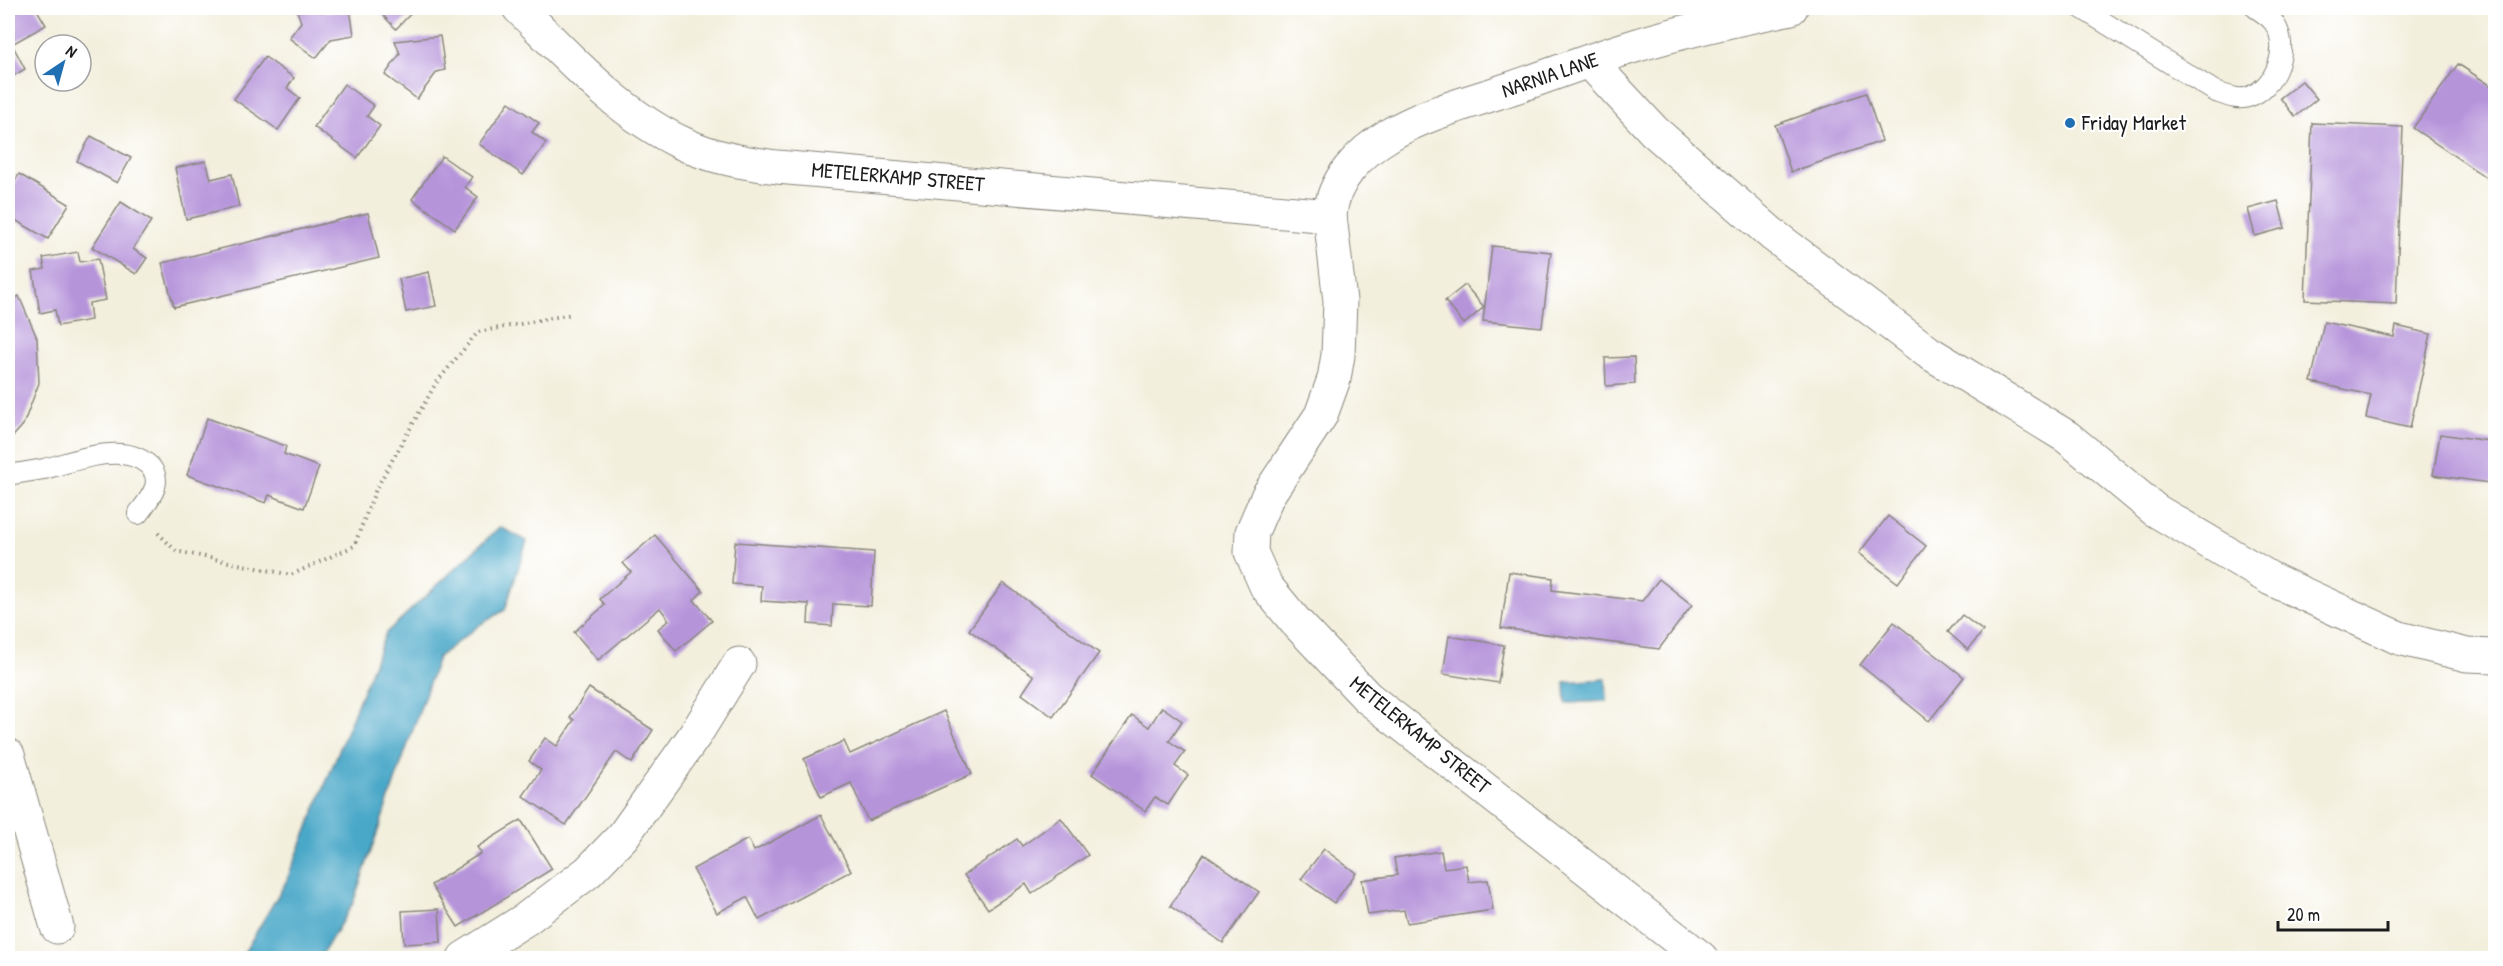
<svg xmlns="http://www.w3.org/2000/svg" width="2503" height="966" font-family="'Patrick Hand',sans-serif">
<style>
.water{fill:#49a7c8;stroke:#326272;stroke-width:1.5}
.building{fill:#b694da}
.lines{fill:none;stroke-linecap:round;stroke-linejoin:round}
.service-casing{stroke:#88867c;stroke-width:22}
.minor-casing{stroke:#88867c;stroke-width:35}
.path{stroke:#88867c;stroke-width:4;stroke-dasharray:1.5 4.5;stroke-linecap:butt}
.service{stroke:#fff;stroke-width:20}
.minor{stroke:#fff;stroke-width:33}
.poi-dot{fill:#1f6fb2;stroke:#fff;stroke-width:2}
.labels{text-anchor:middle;stroke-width:4.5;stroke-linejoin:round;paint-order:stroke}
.street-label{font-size:21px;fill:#1c1c1c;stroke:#fff}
.poi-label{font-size:21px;fill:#1c1c1c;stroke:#fff;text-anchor:start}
</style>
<rect width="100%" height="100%" fill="#fff"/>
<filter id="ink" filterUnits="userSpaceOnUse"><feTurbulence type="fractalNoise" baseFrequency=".0167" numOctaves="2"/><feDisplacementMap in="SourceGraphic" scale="12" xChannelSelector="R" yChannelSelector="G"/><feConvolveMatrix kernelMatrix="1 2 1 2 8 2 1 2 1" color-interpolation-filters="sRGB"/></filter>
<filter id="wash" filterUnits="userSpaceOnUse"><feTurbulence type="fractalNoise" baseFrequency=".008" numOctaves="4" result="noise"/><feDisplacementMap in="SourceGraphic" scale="24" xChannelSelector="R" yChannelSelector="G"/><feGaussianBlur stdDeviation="1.35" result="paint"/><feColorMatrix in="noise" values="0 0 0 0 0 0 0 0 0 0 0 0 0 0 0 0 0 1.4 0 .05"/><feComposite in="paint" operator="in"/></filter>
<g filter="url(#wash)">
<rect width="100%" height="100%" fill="#f3efdd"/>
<g class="water">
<polygon points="500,527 527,541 505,610 481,624 438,657 353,903 320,958 241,958 286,882 386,633"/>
<polygon points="1606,679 1607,701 1566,703 1565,682"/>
</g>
<g id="blocks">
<g class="building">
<polygon points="8,8 36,8 46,25 12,44 25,69 8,79"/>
<polygon points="296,8 322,8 322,12 350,9 354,35 331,39 316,58 289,38 301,22"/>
<polygon points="376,8 416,8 396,29"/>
<polygon points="440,36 445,70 437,72 417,99 385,75 400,54 395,41"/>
<polygon points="265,57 294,78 287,88 300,98 278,130 234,99"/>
<polygon points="2458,64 2496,89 2496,184 2413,128"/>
<polygon points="2302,81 2317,99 2295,117 2280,98"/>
<polygon points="344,84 374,106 367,116 380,126 357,158 314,127"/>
<polygon points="1866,93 1882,141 1791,172 1775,125"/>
<polygon points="509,102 539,123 532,132 546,143 523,175 479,144"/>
<polygon points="2312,123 2403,127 2396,304 2305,300"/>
<polygon points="91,136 131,158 117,183 77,161"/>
<polygon points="442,156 472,177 465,187 478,197 455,229 412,199"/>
<polygon points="206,161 211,179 232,174 239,207 186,219 175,168"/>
<polygon points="19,174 69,204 48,239 8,216 8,193"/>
<polygon points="2278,201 2285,228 2255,236 2248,209"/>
<polygon points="121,202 151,221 133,249 147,258 136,274 92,247"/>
<polygon points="368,213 379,258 174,307 162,263"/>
<polygon points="1492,246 1551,252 1542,327 1483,321"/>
<polygon points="78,252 80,262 98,259 106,300 89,303 91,320 58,326 55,310 40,313 33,271 45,269 43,258"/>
<polygon points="429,272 436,306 406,312 399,279"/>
<polygon points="1465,285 1484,307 1464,324 1445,301"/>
<polygon points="19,296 37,338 39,383 23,425 8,442 8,304"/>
<polygon points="2324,322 2394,337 2396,326 2431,334 2410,428 2366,418 2371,395 2311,382"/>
<polygon points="1634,357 1635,384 1606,386 1605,358"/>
<polygon points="207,418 286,446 284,454 319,467 304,508 269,495 266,503 187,475"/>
<polygon points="2440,434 2496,442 2496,484 2433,475"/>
<polygon points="1888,516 1926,546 1898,583 1859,553"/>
<polygon points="655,535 703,591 694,600 712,621 676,651 658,629 669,620 660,608 598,660 574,632 605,605 600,599 631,572 623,563"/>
<polygon points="735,542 874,552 871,606 833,604 832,626 808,624 809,604 761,601 762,586 732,584"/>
<polygon points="1509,572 1553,578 1552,590 1642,601 1659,579 1692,605 1659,649 1501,628"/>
<polygon points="1003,583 1099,653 1053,717 1022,694 1034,676 969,630"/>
<polygon points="1962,615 1983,631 1968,650 1948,632"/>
<polygon points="1894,622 1964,677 1929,721 1860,665"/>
<polygon points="1449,636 1504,645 1498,683 1443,674"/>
<polygon points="589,688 653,730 632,763 616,752 566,825 523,796 541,770 529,761 545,738 557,746 574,720 570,717"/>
<polygon points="1162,707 1182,721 1169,741 1185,752 1175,766 1188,775 1168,805 1155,797 1145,811 1092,774 1132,715 1149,727"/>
<polygon points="944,711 972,774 868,821 851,783 821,797 804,759 844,741 850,754"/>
<polygon points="821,815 851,871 759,920 747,897 717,913 693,869 748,839 754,851"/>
<polygon points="1061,818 1088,855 1032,894 1026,884 988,909 964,875 1017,839 1022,846"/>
<polygon points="521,820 552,869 458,927 431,885 481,853 477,847"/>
<polygon points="1324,849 1356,873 1334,903 1301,879"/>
<polygon points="1441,851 1444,868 1466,865 1469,882 1488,880 1493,910 1407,923 1404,910 1368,915 1362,880 1397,875 1394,858"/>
<polygon points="1204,854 1259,892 1223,943 1170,906"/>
<polygon points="439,909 441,942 404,944 402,911"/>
</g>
</g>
</g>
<g filter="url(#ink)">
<use href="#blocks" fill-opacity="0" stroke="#88867c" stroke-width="1.5"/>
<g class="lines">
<defs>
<g id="service">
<path d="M2081 8 2216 92C2225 95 2238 101 2248 97 2276 88 2291 47 2274 23 2270 17 2262 12 2256 8"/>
<path d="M8 475C20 473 32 471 44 469 68 463 95 452 121 454 138 455 161 467 155 487 152 497 144 506 138 514"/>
</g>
<g id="minor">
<path d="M519 8C569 58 619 114 684 144 713 158 746 163 777 167L1330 216"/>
<polyline points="1590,62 1654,131 1773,235 1928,352 2067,437 2155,510 2271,579 2399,638 2467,655 2496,656"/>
<polyline points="8,755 57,927"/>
<polyline points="464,958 526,919 588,872 623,836 695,735 739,664"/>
<path d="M1701 958 1367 697 1295 621 1266 586 1251 552 1252 532 1268 495 1321 415 1334 379 1338 355 1340 301 1330 216C1332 181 1359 153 1389 135 1426 113 1471 102 1512 88 1551 75 1589 60 1628 48 1681 31 1737 19 1791 8"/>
</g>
</defs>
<use href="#service" class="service-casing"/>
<use href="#minor" class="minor-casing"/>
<polyline class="path" points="158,533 176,551 291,575 354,546 376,489 436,383 478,332 572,314"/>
<use href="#service" class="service"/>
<use href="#minor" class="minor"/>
</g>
</g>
<circle class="poi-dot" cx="2070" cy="123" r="6"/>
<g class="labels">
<g class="street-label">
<text transform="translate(1550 75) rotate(-19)" y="7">NARNIA LANE</text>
<text transform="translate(898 177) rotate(5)" y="7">METELERKAMP STREET</text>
<text transform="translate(1420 735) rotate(39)" y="7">METELERKAMP STREET</text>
</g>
<g class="poi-label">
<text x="2082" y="130">Friday Market</text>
</g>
</g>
<rect width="2503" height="966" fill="none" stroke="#fff" stroke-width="30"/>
<g transform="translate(63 63) rotate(36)"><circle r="28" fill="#ffffff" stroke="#a4a4a4" stroke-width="1.5"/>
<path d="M0-4.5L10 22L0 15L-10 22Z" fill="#1f6fb2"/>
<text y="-9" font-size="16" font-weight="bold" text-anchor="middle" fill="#1c1c1c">N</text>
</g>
<path d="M2278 921v9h110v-9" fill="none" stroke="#1c1c1c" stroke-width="3"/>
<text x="2287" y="921" font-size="18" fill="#1c1c1c" stroke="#ffffff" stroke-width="4.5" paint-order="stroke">20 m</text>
</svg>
